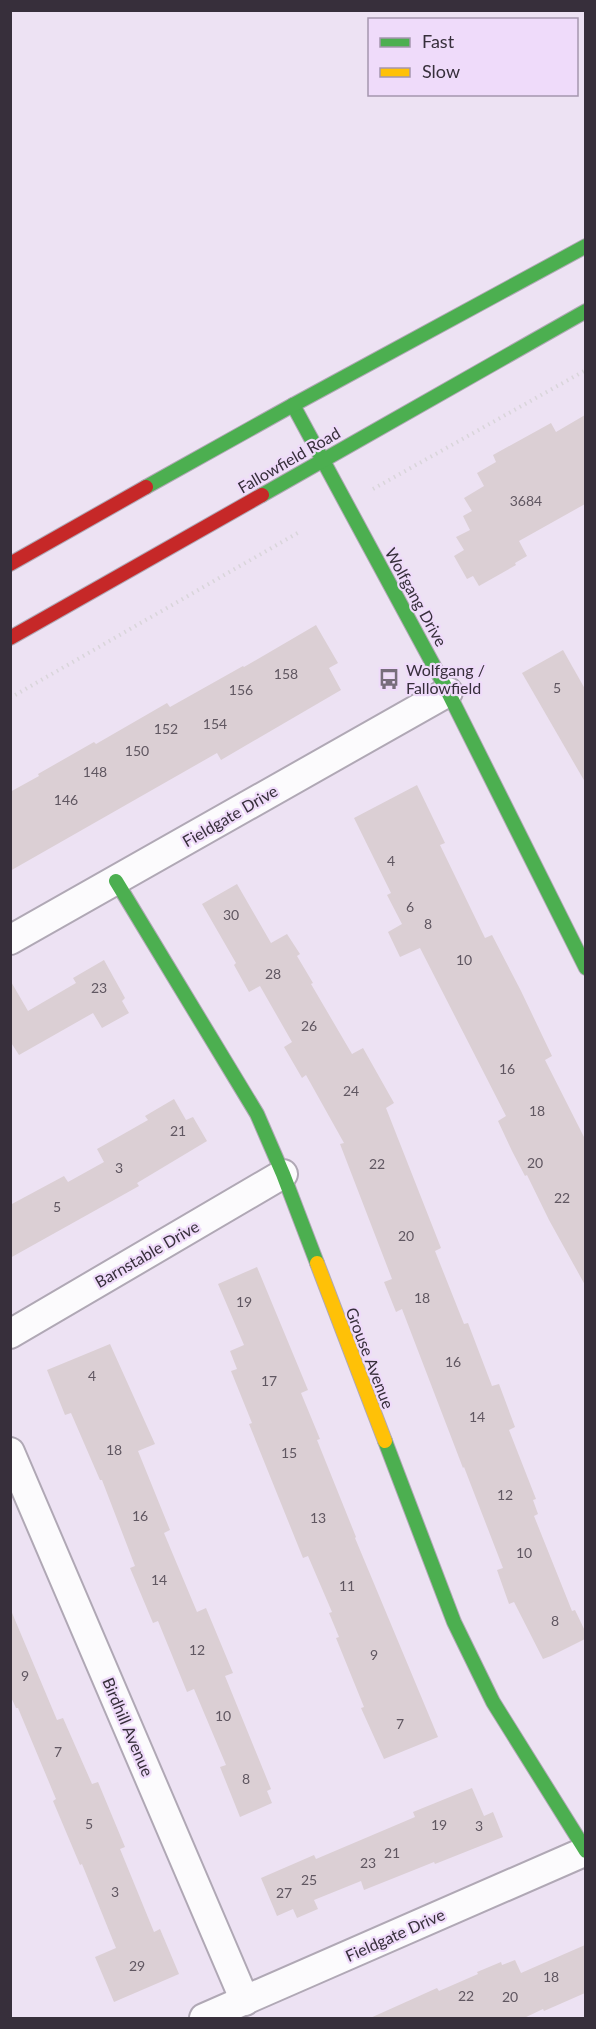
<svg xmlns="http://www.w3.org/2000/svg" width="596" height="2029" font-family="Lato,sans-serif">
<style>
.building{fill:#dbcfd4}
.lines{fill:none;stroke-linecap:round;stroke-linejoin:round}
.street-casing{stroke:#b0a8b5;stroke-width:32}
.fast-casing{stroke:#b0a8b5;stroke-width:16}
.slow-casing{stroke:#b0a8b5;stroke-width:16}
.jam-casing{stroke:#b0a8b5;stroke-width:16}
.path{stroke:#d9d5da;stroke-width:4;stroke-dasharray:1.5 4.5;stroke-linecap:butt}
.street{stroke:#fcfbfd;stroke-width:28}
.fast{stroke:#4caf50;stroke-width:14}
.slow{stroke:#ffc107;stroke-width:14}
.jam{stroke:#c62828;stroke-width:14}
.labels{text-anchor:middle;stroke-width:4.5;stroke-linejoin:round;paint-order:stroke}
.number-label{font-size:14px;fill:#605761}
.street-label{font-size:16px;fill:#372f3b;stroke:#efdbfa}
.poi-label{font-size:16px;fill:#372f3b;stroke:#efdbfa;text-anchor:start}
</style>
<rect width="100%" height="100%" fill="#ede2f3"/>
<g class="building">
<polygon points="585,415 585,504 519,541 527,556 515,563 516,565 479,586 473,576 467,579 454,556 464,550 456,537 470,530 463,516 472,511 464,498 484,486 477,473 496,462 493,455 551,423 556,432"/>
<polygon points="316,625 338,663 329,668 341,690 221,760 217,753 10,871 10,792 39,776 38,774 94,742 96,744 167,703 170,707 243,666 244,667"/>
<polygon points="563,650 585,689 585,782 522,673"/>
<polygon points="417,785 445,843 440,845 485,938 492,935 521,991 552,1056 545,1060 585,1139 585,1285 549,1220 527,1175 525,1176 512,1151 498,1121 506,1116 420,948 400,957 388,932 402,924 387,895 391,893 354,818"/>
<polygon points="237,884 271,943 287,934 300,954 297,956 313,983 311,984 352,1054 363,1048 394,1103 386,1108 441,1248 435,1251 464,1324 468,1323 492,1386 499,1384 515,1427 509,1430 536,1499 533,1500 538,1514 534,1516 572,1611 575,1610 585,1631 585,1639 551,1656 543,1659 514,1602 509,1604 497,1570 503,1568 464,1467 463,1468 402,1309 396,1312 384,1282 392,1279 340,1144 344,1143 306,1075 302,1078 284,1047 292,1042 260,986 249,992 234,965 236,963 202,904"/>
<polygon points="104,960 125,998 122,1001 129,1013 102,1028 93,1013 19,1055 10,1041 10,980 28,1011 76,983 73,978"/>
<polygon points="174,1099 186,1120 193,1117 207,1141 137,1183 139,1186 10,1258 10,1205 64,1176 68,1182 104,1162 97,1149 148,1120 145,1116"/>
<polygon points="257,1267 308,1390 301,1393 320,1439 317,1440 356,1537 355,1538 438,1737 384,1759 361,1708 364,1707 336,1638 339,1637 329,1613 332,1612 308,1556 303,1558 249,1424 252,1423 231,1371 237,1369 230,1351 244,1345 218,1284"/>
<polygon points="110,1344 155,1444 138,1451 170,1530 164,1533 197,1612 206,1608 233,1673 225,1676 271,1789 267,1791 272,1803 240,1817 220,1767 226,1765 194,1689 187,1692 158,1621 153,1623 130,1568 135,1566 102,1480 100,1480 71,1413 65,1415 47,1370"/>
<polygon points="10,1608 57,1720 63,1718 92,1784 98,1782 125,1847 120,1849 154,1932 160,1929 179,1974 114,2002 95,1957 116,1948 82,1864 80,1865 53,1801 56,1799 18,1708 16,1708 10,1695"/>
<polygon points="472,1788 484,1816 493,1812 503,1837 435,1864 434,1862 364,1890 361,1881 314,1900 318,1909 297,1918 293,1909 277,1916 261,1878 314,1855 316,1859 415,1817 413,1812"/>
<polygon points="585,1945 585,1993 544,2011 543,2009 522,2019 368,2019 437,1988 439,1991 478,1974 477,1972 501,1962 502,1965 515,1960 521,1973"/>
</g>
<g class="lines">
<defs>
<g id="street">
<polyline points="10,940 448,692"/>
<polyline points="10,1334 283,1174"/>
<polyline points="10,1452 245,2001"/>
<polyline points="204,2018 584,1852"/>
</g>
<g id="fast">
<polyline points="293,405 448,692 586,968"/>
<polyline points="146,487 293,405 586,246"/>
<polyline points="262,495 586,311"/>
<polyline points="116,881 257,1114 283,1174 317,1263"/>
<polyline points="385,1441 454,1622 493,1702 586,1851"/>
</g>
<polyline id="slow" points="317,1263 385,1441"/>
<g id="jam">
<polyline points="10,564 146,487"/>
<polyline points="10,638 262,495"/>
</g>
</defs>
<use href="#street" class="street-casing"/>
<use href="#fast" class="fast-casing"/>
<use href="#slow" class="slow-casing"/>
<use href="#jam" class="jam-casing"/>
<g class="path">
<polyline points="373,489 586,370"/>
<polyline points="10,698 301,531"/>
</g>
<use href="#street" class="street"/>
<use href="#fast" class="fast"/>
<use href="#slow" class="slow"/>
<use href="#jam" class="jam"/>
</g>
<defs>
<symbol id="bus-bare" viewBox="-9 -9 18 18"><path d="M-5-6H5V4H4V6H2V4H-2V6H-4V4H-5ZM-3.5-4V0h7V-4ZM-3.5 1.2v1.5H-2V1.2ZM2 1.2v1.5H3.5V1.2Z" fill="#776e7b" stroke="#efdbfa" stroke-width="2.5" paint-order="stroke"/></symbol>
</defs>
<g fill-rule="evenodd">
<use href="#bus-bare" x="374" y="664" width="30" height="30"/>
</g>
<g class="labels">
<g class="number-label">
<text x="526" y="506">3684</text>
<text x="286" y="679">158</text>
<text x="557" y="693">5</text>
<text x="241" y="695">156</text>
<text x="215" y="729">154</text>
<text x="166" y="734">152</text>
<text x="137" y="756">150</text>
<text x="95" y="777">148</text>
<text x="66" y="805">146</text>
<text x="391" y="866">4</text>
<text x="410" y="912">6</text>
<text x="231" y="920">30</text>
<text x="428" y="929">8</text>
<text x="464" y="965">10</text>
<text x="273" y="979">28</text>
<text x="99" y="993">23</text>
<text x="309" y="1031">26</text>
<text x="507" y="1074">16</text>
<text x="351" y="1096">24</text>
<text x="537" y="1116">18</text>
<text x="178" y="1136">21</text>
<text x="535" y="1168">20</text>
<text x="377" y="1169">22</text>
<text x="119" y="1173">3</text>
<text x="562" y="1203">22</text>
<text x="57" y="1212">5</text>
<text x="406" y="1241">20</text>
<text x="422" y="1303">18</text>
<text x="244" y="1307">19</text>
<text x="453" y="1367">16</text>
<text x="92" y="1381">4</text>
<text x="269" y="1386">17</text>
<text x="477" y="1422">14</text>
<text x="114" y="1455">18</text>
<text x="289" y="1458">15</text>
<text x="505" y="1500">12</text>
<text x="140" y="1521">16</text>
<text x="318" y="1523">13</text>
<text x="524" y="1558">10</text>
<text x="159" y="1585">14</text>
<text x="347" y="1591">11</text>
<text x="555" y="1626">8</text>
<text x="197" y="1655">12</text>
<text x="374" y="1660">9</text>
<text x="25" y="1681">9</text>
<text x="223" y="1721">10</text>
<text x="400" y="1729">7</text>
<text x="58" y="1757">7</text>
<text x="246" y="1784">8</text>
<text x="89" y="1829">5</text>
<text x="439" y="1830">19</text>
<text x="479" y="1831">3</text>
<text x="392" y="1858">21</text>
<text x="368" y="1868">23</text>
<text x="309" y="1885">25</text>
<text x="115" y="1897">3</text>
<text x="284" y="1898">27</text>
<text x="137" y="1971">29</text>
<text x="551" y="1982">18</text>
<text x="466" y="2001">22</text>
<text x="510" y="2002">20</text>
</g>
<g class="street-label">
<text transform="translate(289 460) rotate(-30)" y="6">Fallowfield Road</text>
<text transform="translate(416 597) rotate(61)" y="6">Wolfgang Drive</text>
<text transform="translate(230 816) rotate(-30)" y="6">Fieldgate Drive</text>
<text transform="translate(147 1254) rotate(-30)" y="6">Barnstable Drive</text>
<text transform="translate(370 1358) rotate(69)" y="6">Grouse Avenue</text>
<text transform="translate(128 1727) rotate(67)" y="6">Birdhill Avenue</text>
<text transform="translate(395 1935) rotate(-24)" y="6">Fieldgate Drive</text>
</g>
<g class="poi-label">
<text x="406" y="676">Wolfgang /<tspan x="406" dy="18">Fallowfield</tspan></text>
</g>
</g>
<rect width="596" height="2029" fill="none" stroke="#372f3b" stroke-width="24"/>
<rect x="368" y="18" width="210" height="78" fill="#efdbfa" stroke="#a596ae" stroke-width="1.5"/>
<rect x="380" y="38" width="30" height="9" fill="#4caf50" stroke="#a596ae" stroke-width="1.5"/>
<text x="422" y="48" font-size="18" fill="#372f3b">Fast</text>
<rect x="380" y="68" width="30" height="9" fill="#ffc107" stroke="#a596ae" stroke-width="1.5"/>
<text x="422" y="78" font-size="18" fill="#372f3b">Slow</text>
</svg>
